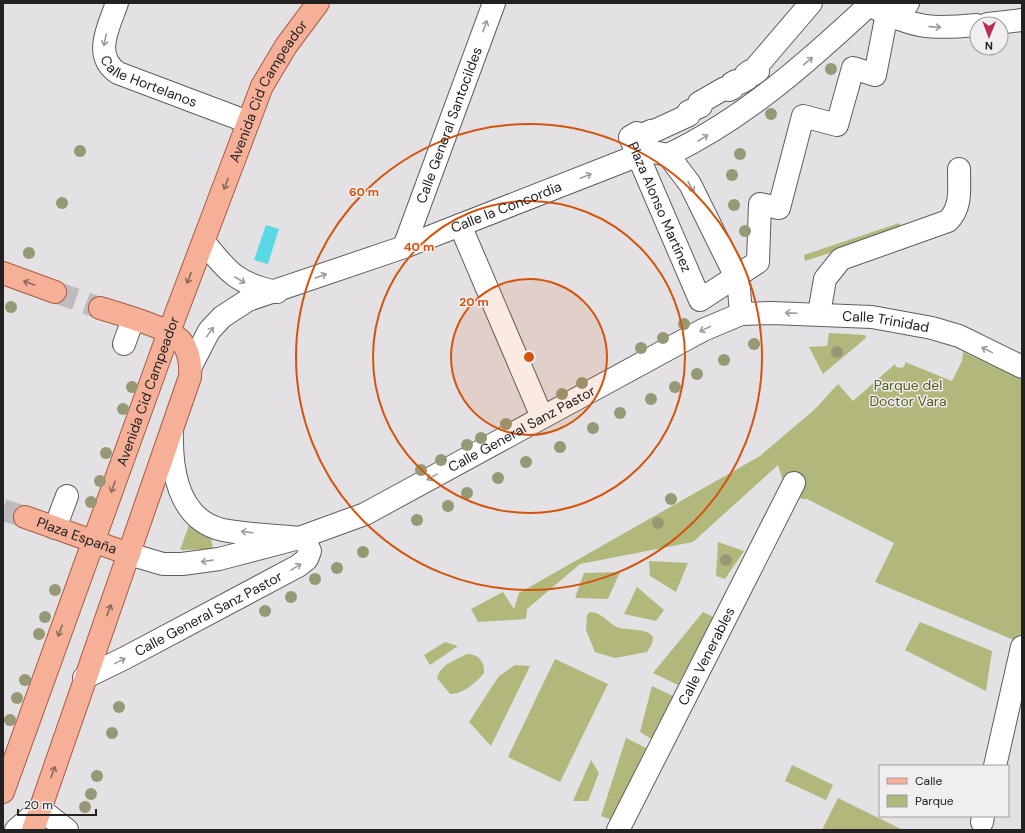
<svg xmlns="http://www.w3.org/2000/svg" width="1025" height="833" font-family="'DM Sans',sans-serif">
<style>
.green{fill:#b2b87c}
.water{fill:#58d9e5}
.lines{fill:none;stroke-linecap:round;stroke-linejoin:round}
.major-tunnel{stroke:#bdbbbd;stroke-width:22;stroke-dasharray:22 11;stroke-linecap:butt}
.minor-casing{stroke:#5f5d5f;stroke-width:24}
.major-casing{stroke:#a85c41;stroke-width:24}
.minor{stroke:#fff;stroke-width:22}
.major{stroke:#f5b097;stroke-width:22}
.tree{fill:#979875}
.oneway{stroke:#9c9c9c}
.oneway2{stroke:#8c695d}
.ring{fill:none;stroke:#d4540e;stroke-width:2}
.labels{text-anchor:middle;stroke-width:3;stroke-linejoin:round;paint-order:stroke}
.street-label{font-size:14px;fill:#232223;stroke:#f0eef0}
.park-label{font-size:14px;fill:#585c1b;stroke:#f0eef0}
.centre{fill:#d4540e;stroke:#f0eef0;stroke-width:2}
.ring-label{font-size:12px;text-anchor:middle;font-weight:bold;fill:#d4540e;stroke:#f0eef0;stroke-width:3;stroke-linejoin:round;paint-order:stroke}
</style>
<rect width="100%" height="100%" fill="#e3e1e3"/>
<g class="green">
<polygon points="899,223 904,229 805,261 804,255"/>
<polygon points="829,333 865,335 866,338 823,374 809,347 827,346"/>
<polygon points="963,352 1022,380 1022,642 1014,640 875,582 894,543 807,499 802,499 786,491 778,465 693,542 580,564 527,609 526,619 478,622 471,609 503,592 514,609 519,593 760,456 815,409 838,384 853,401 895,364 896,367 902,368 905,365 905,362 952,381 962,361"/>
<polygon points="189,525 211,537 213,549 180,550"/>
<polygon points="718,542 744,551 725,579 716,576"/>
<polygon points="649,561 688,563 676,592 650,576"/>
<polygon points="620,572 608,599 575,598 584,573"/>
<polygon points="637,587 664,610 656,621 624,614"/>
<path d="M590 612C600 611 608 623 617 627 628 632 668 625 647 652L615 658 595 652 586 630 587 615Z"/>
<polygon points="703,612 713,617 678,685 653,673"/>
<polygon points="920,622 992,651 986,691 905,650"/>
<polygon points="445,642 458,646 430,665 424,655"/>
<path d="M467 654C479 654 485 662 484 673 476 683 463 694 450 694L437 678C441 664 456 660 467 654Z"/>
<polygon points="555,659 608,684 560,782 508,757"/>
<polygon points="515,665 530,666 491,746 469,722 499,676"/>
<polygon points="652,686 673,696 651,739 640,732"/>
<polygon points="626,738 646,748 611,820 601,816"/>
<polygon points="591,760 599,773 588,801 573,801"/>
<polygon points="792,765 833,785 826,800 785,781"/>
<polygon points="838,798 903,830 822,830"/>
</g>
<polygon class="water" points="266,225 279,229 268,264 254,260"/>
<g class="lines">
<g class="major-tunnel">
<polyline points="55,292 100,308"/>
<polyline points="3,510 25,517"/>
</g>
<defs>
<g id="minor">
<path id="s1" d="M117 3C109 26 92 56 118 73L248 122"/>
<path id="s2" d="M811 3 757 66 758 71 754 74 750 71 746 74 747 79 740 83 736 81 732 83 733 88 729 90 725 88 699 103 701 106 688 112 689 115 652 132 651 131 638 137 637 133 630 137 700 300 758 262 760 204 779 208 803 116 837 125 853 68 875 75 889 3"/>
<path d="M875 8C916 29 933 29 977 25"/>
<polyline points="898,19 908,3"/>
<polyline points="988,24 1022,20"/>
<path d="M668 155C745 118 808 62 870 4"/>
<polyline points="668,155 690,184 733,271 739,289 741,314"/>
<polyline points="460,225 542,417"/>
<path d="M204 242C228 272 237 284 277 292"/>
<path id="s3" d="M404 247 494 3"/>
<path d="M819 314 825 279 841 259 948 221C962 207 959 189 959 169"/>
<polyline points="124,344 133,319"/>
<path id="s4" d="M191 366 209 331 222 317 248 300 404 247 639 155 653 152 668 155"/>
<polyline points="55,528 67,496"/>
<path id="s5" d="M129 554 163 564H182L219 559 299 538 365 514 703 330 741 314 772 313 872 317 932 328 959 336 1022 367"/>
<path id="s6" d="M84 678 125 658 298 566 307 559 310 551 306 543 299 538C274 535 248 535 223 530 178 520 171 469 172 431"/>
<polyline points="995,766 1022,647"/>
<polyline points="982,822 983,816"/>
<polyline points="16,830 40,809 67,830"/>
<path id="s7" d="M618 830 794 483"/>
</g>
<g id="major">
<polyline points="3,273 55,292"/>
<path id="s8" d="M25 517 129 554"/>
<path id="s9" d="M3 792 169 332 262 86 286 46 318 3"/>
<path d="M33 830 190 377C191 364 190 352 181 341 170 328 119 314 100 308"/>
</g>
</defs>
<use href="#minor" class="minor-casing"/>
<use href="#major" class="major-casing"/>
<use href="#minor" class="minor"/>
<use href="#major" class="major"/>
</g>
<g class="tree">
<circle cx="831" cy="69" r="6"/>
<circle cx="771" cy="114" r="6"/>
<circle cx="80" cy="151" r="6"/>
<circle cx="740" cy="154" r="6"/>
<circle cx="732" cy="175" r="6"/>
<circle cx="62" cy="203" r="6"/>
<circle cx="734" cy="205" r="6"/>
<circle cx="745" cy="231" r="6"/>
<circle cx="29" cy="253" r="6"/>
<circle cx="11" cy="307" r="6"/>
<circle cx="684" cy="324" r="6"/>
<circle cx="663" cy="338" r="6"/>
<circle cx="754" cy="344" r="6"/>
<circle cx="641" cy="348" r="6"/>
<circle cx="837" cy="352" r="6"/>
<circle cx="724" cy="360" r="6"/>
<circle cx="697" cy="374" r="6"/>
<circle cx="582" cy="383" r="6"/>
<circle cx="132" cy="387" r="6"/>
<circle cx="675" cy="387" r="6"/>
<circle cx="562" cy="394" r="6"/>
<circle cx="651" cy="399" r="6"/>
<circle cx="123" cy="409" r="6"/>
<circle cx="620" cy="413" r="6"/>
<circle cx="506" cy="424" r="6"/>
<circle cx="593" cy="428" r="6"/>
<circle cx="481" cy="438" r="6"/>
<circle cx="467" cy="445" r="6"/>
<circle cx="560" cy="447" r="6"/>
<circle cx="106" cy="453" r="6"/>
<circle cx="441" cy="460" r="6"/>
<circle cx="526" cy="462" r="6"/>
<circle cx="421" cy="470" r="6"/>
<circle cx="498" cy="478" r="6"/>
<circle cx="100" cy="481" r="6"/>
<circle cx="467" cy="493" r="6"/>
<circle cx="671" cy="499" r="6"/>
<circle cx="91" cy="502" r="6"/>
<circle cx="448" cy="506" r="6"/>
<circle cx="417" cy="520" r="6"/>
<circle cx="658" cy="523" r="6"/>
<circle cx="363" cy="552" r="6"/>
<circle cx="726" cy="560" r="6"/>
<circle cx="337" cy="568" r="6"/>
<circle cx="315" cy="579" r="6"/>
<circle cx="55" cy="590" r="6"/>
<circle cx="291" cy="597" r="6"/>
<circle cx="265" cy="611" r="6"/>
<circle cx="45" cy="617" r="6"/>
<circle cx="39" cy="634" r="6"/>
<circle cx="25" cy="680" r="6"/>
<circle cx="17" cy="698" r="6"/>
<circle cx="119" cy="707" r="6"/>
<circle cx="10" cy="720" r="6"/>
<circle cx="112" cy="733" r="6"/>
<circle cx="97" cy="776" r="6"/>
<circle cx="91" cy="794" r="6"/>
<circle cx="85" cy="807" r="6"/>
</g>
<defs><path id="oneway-shaft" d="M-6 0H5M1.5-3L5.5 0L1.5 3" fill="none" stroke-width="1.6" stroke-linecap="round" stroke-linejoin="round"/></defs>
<g class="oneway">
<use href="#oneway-shaft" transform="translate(485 26) rotate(-70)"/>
<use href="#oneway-shaft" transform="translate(935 27) rotate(4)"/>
<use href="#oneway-shaft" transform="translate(105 40) rotate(102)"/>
<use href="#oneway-shaft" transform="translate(808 61) rotate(-40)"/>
<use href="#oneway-shaft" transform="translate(703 138) rotate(-32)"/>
<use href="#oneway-shaft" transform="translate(586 176) rotate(-22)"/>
<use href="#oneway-shaft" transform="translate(691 187) rotate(61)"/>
<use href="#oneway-shaft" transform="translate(321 276) rotate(-20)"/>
<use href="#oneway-shaft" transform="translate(240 280) rotate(30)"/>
<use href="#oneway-shaft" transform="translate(791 313) rotate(-178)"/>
<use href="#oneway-shaft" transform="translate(705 329) rotate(154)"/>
<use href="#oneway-shaft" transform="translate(210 332) rotate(-54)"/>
<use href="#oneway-shaft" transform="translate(987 350) rotate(-154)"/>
<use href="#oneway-shaft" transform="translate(432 477) rotate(151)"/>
<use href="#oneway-shaft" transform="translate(247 532) rotate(-173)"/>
<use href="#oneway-shaft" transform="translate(207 561) rotate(172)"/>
<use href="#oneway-shaft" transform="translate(296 567) rotate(-32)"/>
<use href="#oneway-shaft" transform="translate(120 661) rotate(-26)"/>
</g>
<g class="oneway2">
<use href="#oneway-shaft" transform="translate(226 184) rotate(111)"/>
<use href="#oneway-shaft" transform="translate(189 278) rotate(111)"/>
<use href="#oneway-shaft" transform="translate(29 283) rotate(-160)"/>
<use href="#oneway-shaft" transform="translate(113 487) rotate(110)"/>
<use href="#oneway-shaft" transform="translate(109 610) rotate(-70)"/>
<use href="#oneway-shaft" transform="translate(60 631) rotate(110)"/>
<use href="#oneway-shaft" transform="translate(53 772) rotate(-71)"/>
</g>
<circle cx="529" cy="357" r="78" fill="#d4540e" fill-opacity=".12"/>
<g class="ring">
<circle cx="529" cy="357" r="78"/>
<circle cx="529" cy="357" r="156"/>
<circle cx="529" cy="357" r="233"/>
</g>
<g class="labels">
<g class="street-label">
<text dy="5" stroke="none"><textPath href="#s1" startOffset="108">Calle Hortelanos</textPath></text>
<text dy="5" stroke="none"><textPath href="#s9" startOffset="750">Avenida Cid Campeador</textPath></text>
<text dy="5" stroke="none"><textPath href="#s3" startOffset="130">Calle General Santocildes</textPath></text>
<text dy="5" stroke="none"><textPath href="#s4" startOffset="364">Calle la Concordia</textPath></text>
<text dy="5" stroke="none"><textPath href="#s2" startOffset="335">Plaza Alonso Martínez</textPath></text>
<text dy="5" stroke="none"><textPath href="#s5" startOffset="816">Calle Trinidad</textPath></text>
<text dy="5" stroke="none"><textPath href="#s9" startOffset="426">Avenida Cid Campeador</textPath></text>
<text dy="5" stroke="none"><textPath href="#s5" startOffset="423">Calle General Sanz Pastor</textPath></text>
<text dy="5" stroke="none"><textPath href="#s8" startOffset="55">Plaza España</textPath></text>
<text dy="5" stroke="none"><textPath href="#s6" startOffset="140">Calle General Sanz Pastor</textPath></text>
<text dy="5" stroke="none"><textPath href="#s7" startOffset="195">Calle Venerables</textPath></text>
</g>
<g class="park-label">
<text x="908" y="390">Parque del<tspan x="908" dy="16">Doctor Vara</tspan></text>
</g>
</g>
<circle cx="529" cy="357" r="6" class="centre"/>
<g class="ring-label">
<text x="364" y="196">60 m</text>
<text x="419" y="251">40 m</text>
<text x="474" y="306">20 m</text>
</g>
<rect width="1025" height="833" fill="none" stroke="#232223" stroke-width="8"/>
<rect x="879" y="765" width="130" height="52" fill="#f0eef0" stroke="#9e9c9e"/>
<rect x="887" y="778" width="20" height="6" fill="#f5b097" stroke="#9e9c9e"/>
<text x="915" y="785" font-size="12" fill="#232223">Calle</text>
<rect x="887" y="795" width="20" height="12" fill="#b2b87c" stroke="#9e9c9e"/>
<text x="915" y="805" font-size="12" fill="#232223">Parque</text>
<g transform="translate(989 36) rotate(181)"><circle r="19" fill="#f0eef0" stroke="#9e9c9e"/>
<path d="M0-3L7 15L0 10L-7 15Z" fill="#bc2c55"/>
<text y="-6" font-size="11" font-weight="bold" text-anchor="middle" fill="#232223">N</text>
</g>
<path d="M18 809v6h78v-6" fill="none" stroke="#232223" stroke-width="2"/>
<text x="24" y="809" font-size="12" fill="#232223" stroke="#f0eef0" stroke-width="3" paint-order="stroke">20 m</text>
</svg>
